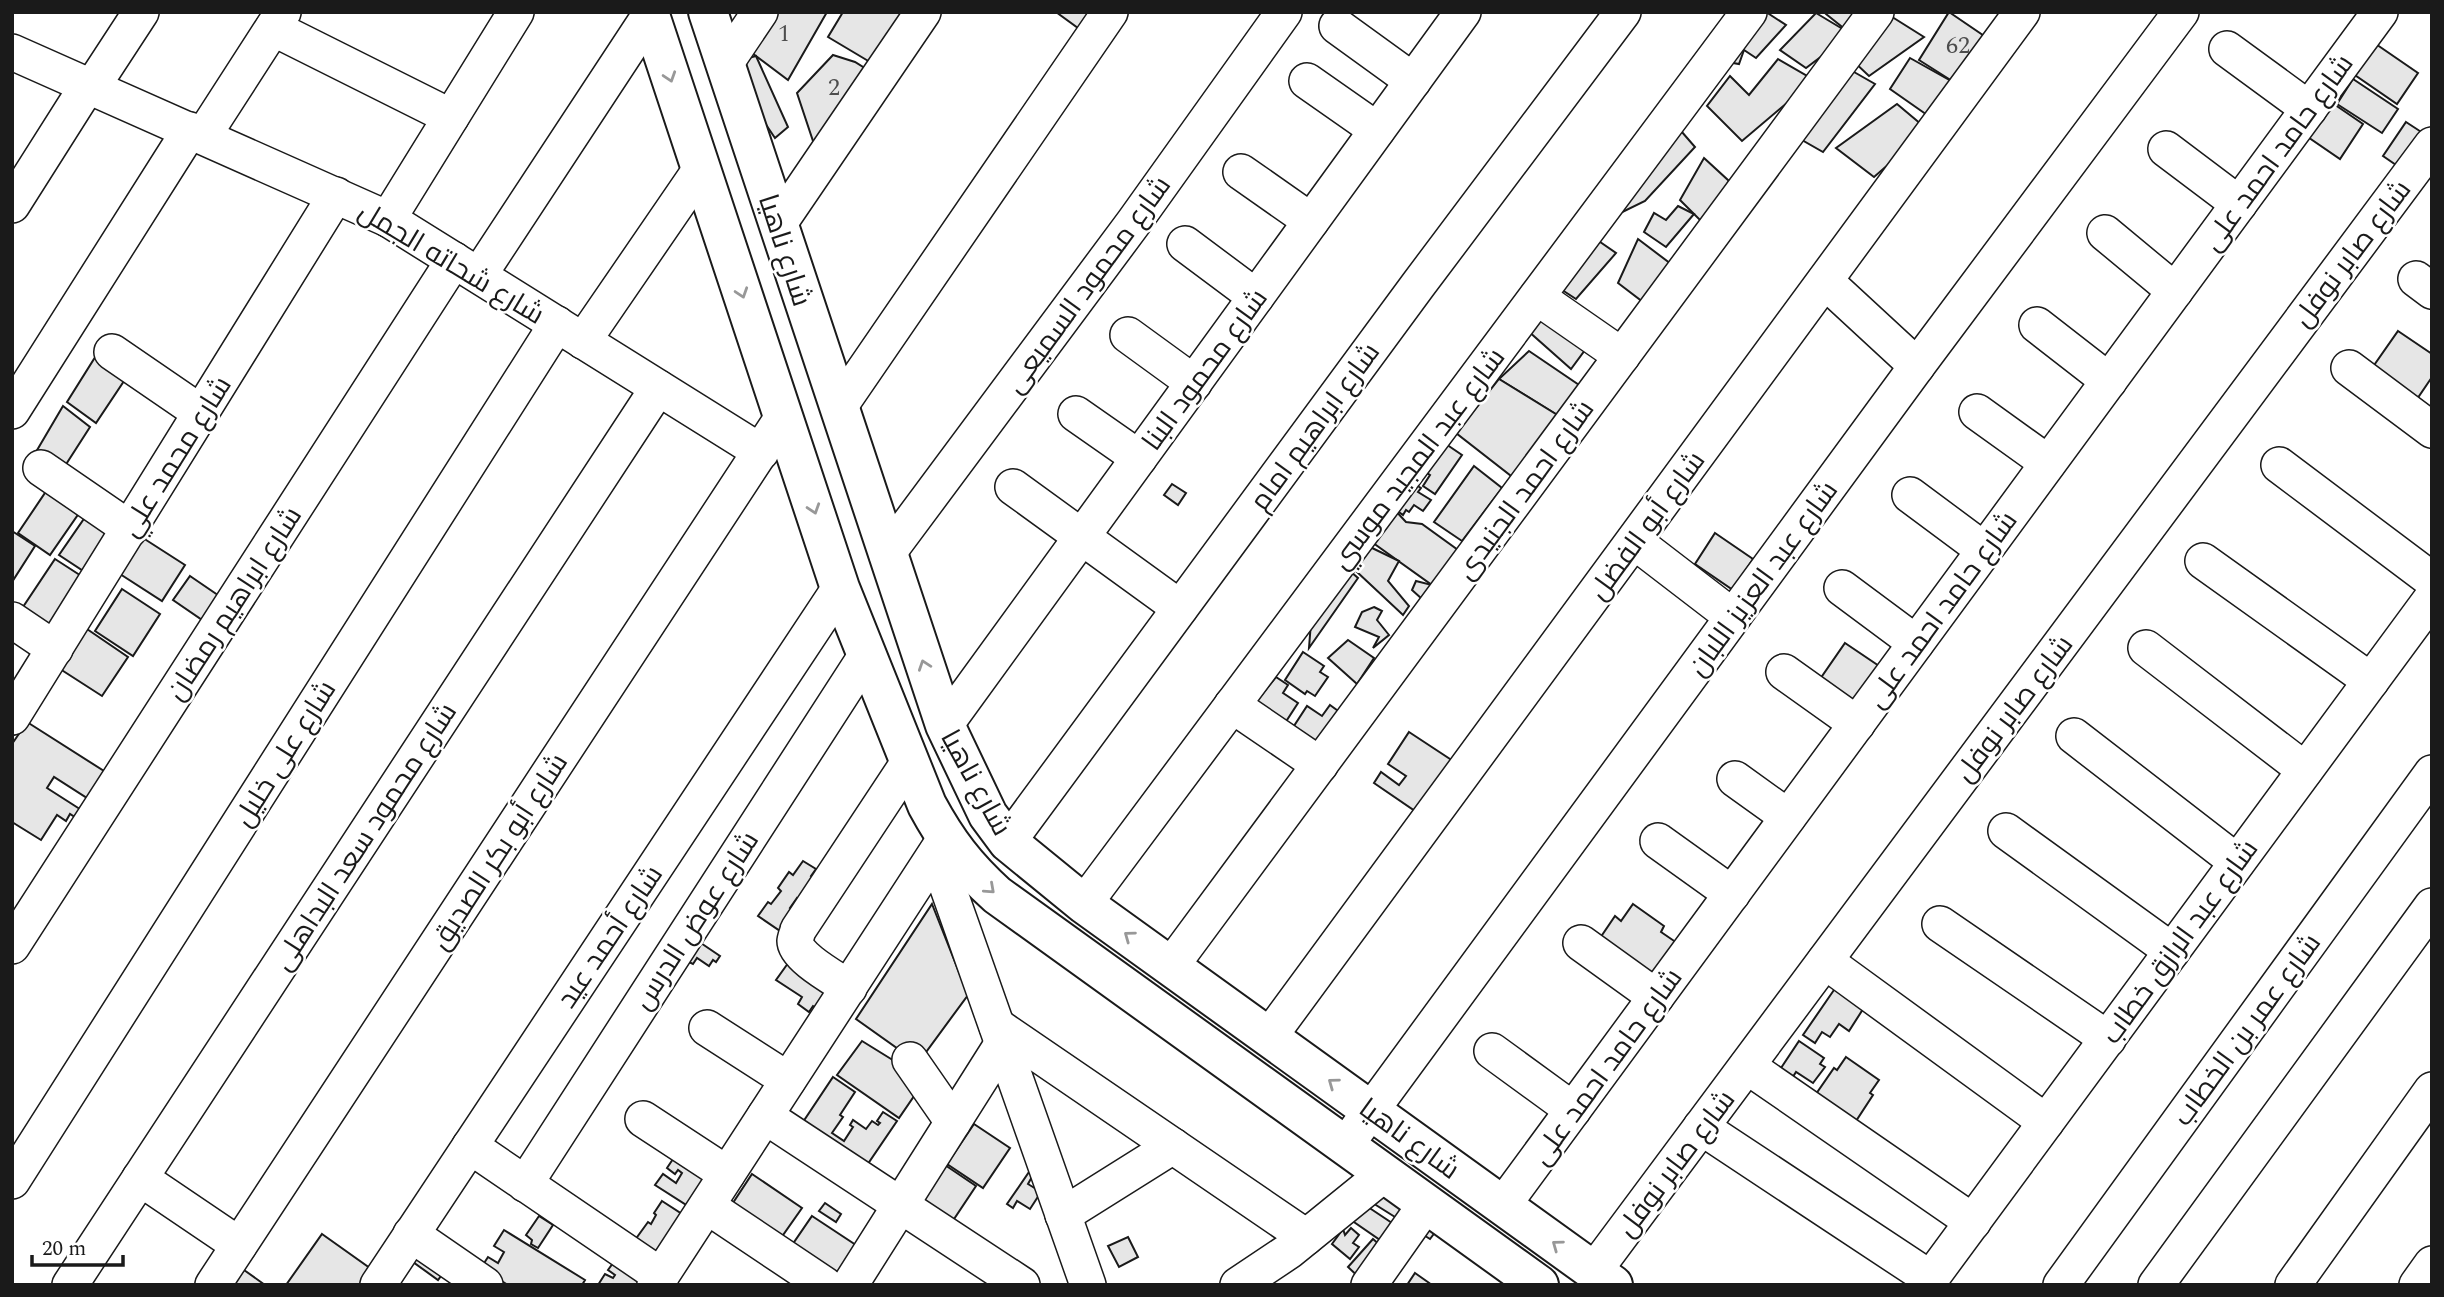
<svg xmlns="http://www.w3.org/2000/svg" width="2444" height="1297" font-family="Spectral,Cairo,serif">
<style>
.building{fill:#e6e6e6;stroke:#1a1a1a;stroke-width:2}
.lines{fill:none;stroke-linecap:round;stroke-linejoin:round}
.minor-casing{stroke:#1a1a1a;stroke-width:38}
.major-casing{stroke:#1a1a1a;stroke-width:42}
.minor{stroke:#fff;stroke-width:35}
.major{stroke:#fff;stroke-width:38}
.oneway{stroke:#989898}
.labels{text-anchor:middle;stroke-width:5;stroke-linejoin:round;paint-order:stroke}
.number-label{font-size:24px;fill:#4d4d4d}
.street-label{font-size:28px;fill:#1a1a1a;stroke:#fff}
</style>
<rect width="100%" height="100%" fill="#fff"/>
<g class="building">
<polygon points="768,12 827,12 788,80 744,47"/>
<polygon points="843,12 910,12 875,65 828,37"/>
<polygon points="1056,12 1106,12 1089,36"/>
<polygon points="1751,12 1766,12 1786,25 1756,58 1744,50 1739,64 1722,61"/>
<polygon points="1827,12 1866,12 1851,34 1826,14"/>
<polygon points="1949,12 1993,42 1960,86 1919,60"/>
<polygon points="1816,13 1851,34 1806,68 1780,50"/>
<polygon points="1889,15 1924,37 1869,76 1851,59"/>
<polygon points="2370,40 2418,73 2397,104 2349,71"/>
<polygon points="833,55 855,62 871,72 816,150 797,93"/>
<polygon points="756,56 788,127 775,138 725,64"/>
<polygon points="1910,58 1960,86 1930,117 1890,89"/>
<polygon points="1778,59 1814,80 1742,141 1707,106 1730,76 1749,95"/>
<polygon points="1847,68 1875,84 1823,152 1788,132"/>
<polygon points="2353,79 2398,109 2382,133 2337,104"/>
<polygon points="2325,98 2363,124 2340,159 2302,133"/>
<polygon points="1897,104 1928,130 1874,177 1836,148"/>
<polygon points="2406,122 2432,139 2415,178 2383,156"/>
<polygon points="1675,124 1695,147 1645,201 1606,220"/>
<polygon points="1704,158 1729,181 1702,222 1680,200"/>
<polygon points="1678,206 1694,214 1666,247 1644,232 1654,213 1666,220"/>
<polygon points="1590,235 1616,253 1576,299 1553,284"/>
<polygon points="1638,239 1671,264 1643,302 1618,283"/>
<polygon points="1510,315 1599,331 1571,369"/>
<polygon points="2398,331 2432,354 2432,377 2415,402 2370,371"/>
<polygon points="99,351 130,372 96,423 67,402"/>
<polygon points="1529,351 1582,387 1559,416 1499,379"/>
<polygon points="1499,379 1559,416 1515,479 1456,433"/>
<polygon points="63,406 90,427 63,469 33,457"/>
<polygon points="1437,438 1462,455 1435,494 1423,486 1430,475 1418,467"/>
<polygon points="1474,466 1502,488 1462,541 1434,522"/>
<polygon points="1409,481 1421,488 1418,492 1431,500 1423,511 1414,505 1409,512 1406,510 1403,515 1392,507"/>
<polygon points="51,484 84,506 50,555 18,533"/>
<polygon points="1172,484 1186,493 1178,505 1164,495"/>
<polygon points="1392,507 1406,522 1422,524 1458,550 1432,585 1369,540"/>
<polygon points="88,513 119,534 91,576 59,555"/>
<polygon points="12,531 35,546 12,582"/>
<polygon points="1715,533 1753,559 1733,590 1695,564"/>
<polygon points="143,538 185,565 162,601 120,574"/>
<polygon points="1368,546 1399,561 1388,581 1409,606 1403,615 1356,571"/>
<polygon points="55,559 89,581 55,632 21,610"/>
<polygon points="1344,566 1358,578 1309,648 1312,609"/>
<polygon points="190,576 228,602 211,626 173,600"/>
<polygon points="1416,581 1432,585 1422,599 1412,590"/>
<polygon points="122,589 160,614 133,656 95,631"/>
<polygon points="1374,607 1382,611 1377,620 1389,635 1373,648 1379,637 1355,627 1362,612"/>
<polygon points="84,627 128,657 102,696 57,667"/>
<polygon points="1348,640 1374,658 1357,684 1328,658"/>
<polygon points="1845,643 1885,670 1858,709 1818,682"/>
<polygon points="1303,652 1324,666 1320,672 1328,677 1315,696 1307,691 1305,694 1285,680"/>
<polygon points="1276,677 1288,685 1283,693 1298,703 1285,723 1255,703"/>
<polygon points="1330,705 1345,716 1323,750 1292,729 1307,706 1322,716"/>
<polygon points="27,722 115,778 98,805 54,777 47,788 86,813 81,821 70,814 66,821 57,815 41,840 12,822 12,744"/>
<polygon points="1409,732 1453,761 1418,813 1374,783 1381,772 1399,785 1406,776 1388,764"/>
<polygon points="803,861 816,869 811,876 823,885 808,907 797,898 790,908 800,914 786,935 758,916 768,902 771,904 781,891 778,888 789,872 793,875"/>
<polygon points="932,904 968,995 918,1063 856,1019"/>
<polygon points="1633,904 1664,926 1661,932 1680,945 1657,991 1594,947 1615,916 1621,921"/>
<polygon points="689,935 720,956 716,962 713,960 709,966 697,958 693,964 689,962 680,975"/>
<polygon points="791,959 836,989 821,1011 813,1006 809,1012 798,1004 802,997 776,980"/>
<polygon points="1836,987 1865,1006 1849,1031 1839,1024 1830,1037 1822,1032 1815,1043 1803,1035"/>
<polygon points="862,1041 925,1080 899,1118 837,1075"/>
<polygon points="1799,1041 1824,1058 1820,1064 1825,1067 1813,1083 1796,1072 1791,1080 1779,1071"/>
<polygon points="1846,1057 1879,1080 1870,1093 1873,1095 1856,1121 1816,1094 1834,1068 1837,1070"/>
<polygon points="833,1077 855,1092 840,1115 843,1117 832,1133 844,1141 853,1127 850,1125 853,1120 866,1129 872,1121 878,1125 880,1123 877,1121 883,1112 897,1121 863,1171 799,1128"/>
<polygon points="974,1124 1010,1148 983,1188 947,1164"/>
<polygon points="677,1153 709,1173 688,1206 655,1185 663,1174 676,1183 682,1173 678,1170 675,1174 667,1168"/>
<polygon points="942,1163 976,1186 950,1225 916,1202"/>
<polygon points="1029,1172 1033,1175 1028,1184 1041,1192 1030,1209 1017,1201 1013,1208 1007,1204"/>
<polygon points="752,1174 802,1208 776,1245 727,1212"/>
<polygon points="1377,1187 1439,1227 1430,1239 1368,1200"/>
<polygon points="662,1201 685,1216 666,1261 635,1240 648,1222 651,1224 656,1215 654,1213"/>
<polygon points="825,1203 841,1214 836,1222 819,1211"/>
<polygon points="1362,1203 1395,1225 1383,1242 1351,1220"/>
<polygon points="539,1216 553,1225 538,1248 531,1244 532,1240 526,1235"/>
<polygon points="812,1216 868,1253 846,1285 788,1251"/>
<polygon points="1351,1228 1359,1235 1353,1243 1359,1247 1350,1259 1332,1244 1343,1229 1345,1235"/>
<polygon points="504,1230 585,1280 582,1285 508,1285 481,1268 488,1257 498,1263 504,1252 494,1246"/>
<polygon points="322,1234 374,1271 364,1285 286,1285"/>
<polygon points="1128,1237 1138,1257 1119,1267 1108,1246"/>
<polygon points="1373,1239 1389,1253 1363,1281 1348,1267"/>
<polygon points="418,1242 449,1265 438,1280 406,1257"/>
<polygon points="621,1252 653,1285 598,1285 605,1274 613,1278 615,1275 608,1270"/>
<polygon points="244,1270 265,1285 233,1285"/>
<polygon points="1415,1273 1432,1285 1407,1285"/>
</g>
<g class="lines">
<defs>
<g id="minor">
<polyline points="1337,26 1413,81"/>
<polyline points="273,28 451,117"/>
<polyline points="2227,49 2309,109"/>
<polyline points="12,52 388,219 761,452"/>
<polyline points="725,64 760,12"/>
<polyline points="1307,81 1377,130"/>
<polyline points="92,87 141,12"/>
<polyline points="203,136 283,12"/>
<polyline points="2166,149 2239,204"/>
<polyline points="1241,172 1311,221"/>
<polyline points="12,205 88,85"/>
<polyline points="388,219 516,12"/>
<polyline points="778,225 923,12"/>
<polyline points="2105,233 2175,291"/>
<polyline points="1185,244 1256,297"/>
<polyline points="479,275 650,15"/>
<polyline points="2416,279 2432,291"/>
<polyline points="1825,281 1917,366"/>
<polyline points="1537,297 1622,356"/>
<polyline points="2037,325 2109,381"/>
<polyline points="1128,335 1194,383"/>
<polyline points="583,341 701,169"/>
<polyline points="112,352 201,413"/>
<polyline points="2349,368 2432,430"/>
<polyline points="839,407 1110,12"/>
<polyline points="12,411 190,130"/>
<polyline points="1977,412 2048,463"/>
<polyline points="1076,414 1139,458"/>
<polyline points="2279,465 2432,580"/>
<polyline points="41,468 130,529"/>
<polyline points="1013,487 1180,608"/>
<polyline points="1910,495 1984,550"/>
<polyline points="1634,541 1733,617"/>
<polyline points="887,554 1134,222 1284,12"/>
<polyline points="2203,561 2371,681"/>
<polyline points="1842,588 1916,643"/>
<polyline points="12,620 55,649"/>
<polyline points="2146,648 2305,770"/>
<polyline points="1784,672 1857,724"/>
<polyline points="1232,705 1320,765"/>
<polyline points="12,717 336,195"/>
<polyline points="945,725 1463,12"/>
<polyline points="2074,736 2237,862"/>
<polyline points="1735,779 1788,817"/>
<polyline points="2006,831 2172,951"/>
<polyline points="1658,841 1732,894"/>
<polyline points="1008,842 1418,285 1623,12"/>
<polyline points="936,854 1088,1285"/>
<polyline points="1084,904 1749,12"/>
<polyline points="1940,924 2108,1039"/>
<polyline points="1581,943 1656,997"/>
<polyline points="12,946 454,260"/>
<polyline points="1825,961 2046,1122"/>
<polyline points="1171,966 1876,12"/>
<path d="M849 988C836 979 795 957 795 941 795 939 798 931 798 930L909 762"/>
<polyline points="997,1026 1306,1237"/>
<polyline points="707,1028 788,1080"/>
<polyline points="1269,1037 2022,12"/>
<polyline points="1492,1051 1573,1110"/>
<polyline points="910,1060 953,1122"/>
<polyline points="1747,1066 1973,1222"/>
<polyline points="765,1116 1022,1285"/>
<polyline points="643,1119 727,1174"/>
<polyline points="1701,1127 1931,1279"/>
<polyline points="470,1146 661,1276"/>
<polyline points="1345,1146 1917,366 2181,12"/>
<polyline points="140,1178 239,1245"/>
<polyline points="12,1181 557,324"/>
<polyline points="525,1184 866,656"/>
<polyline points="1503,1205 2380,12"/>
<polyline points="707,1206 825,1285"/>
<polyline points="1063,1215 1173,1146"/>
<polyline points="411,1234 485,1285"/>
<polyline points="1594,1271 2432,145"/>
<polyline points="70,1285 658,388"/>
<polyline points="213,1285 783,417"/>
<polyline points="378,1285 840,588"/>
<polyline points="655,1285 945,839"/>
<polyline points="850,1285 1003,1043"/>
<polyline points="1238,1285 1289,1251 1384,1174"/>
<polyline points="1369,1285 1426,1204"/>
<polyline points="1926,1285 2432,598"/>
<polyline points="2061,1285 2432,773"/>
<polyline points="2156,1285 2432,906"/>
<polyline points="2293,1285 2432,1090"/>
<polyline points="2417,1285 2432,1264"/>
</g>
<g id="major">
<path d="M649 12 840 588 927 805C947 842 966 867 997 895L1539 1285"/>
<polyline points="708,12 945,725 988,815 1008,842 1084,904 1613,1285"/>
</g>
</defs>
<use href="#minor" class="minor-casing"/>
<use href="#major" class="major-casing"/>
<use href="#minor" class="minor"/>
<use href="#major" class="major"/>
</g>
<defs><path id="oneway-chevron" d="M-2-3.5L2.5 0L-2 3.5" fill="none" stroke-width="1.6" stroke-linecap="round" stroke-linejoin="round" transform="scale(1.75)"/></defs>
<g class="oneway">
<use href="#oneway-chevron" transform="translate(670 77) rotate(72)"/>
<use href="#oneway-chevron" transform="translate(742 293) rotate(72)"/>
<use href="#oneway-chevron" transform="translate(814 509) rotate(72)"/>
<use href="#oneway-chevron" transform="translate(924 665) rotate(-109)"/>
<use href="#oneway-chevron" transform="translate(990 889) rotate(42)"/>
<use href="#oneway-chevron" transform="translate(1129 936) rotate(-144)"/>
<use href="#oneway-chevron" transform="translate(1333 1083) rotate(-144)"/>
<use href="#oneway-chevron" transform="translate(1557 1245) rotate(-144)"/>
</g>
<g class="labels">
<g class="number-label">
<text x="784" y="41">1</text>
<text x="1958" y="53">62</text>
<text x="834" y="95">2</text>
</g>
<g class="street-label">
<text transform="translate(2277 152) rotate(-54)" y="10">شارع حامد احمد على</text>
<text transform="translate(786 250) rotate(72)" y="10">شارع ناهيا</text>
<text transform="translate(2351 253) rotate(-53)" y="10">شارع صابر نوفل</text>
<text transform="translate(452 262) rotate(31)" y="10">شارع شحاته الجمل</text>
<text transform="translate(1087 284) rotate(-54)" y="10">شارع محمود السميعى</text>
<text transform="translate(1204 369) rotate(-54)" y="10">شارع محمود البنا</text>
<text transform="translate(1314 426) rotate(-54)" y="10">شارع ابراهيم امام</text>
<text transform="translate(175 456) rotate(-58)" y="10">شارع محمد علي</text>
<text transform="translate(1417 458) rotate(-53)" y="10">شارع عبد المجيد موسي</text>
<text transform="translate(1524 489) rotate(-54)" y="10">شارع احمد الجنيدى</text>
<text transform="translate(1646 525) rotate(-54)" y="10">شارع أبو الفضل</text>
<text transform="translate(1762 578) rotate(-54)" y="10">شارع عبد العزيز اللبان</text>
<text transform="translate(233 603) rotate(-57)" y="10">شارع ابراهيم رمضان</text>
<text transform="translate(1941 609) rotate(-54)" y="10">شارع حامد احمد على</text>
<text transform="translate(2013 708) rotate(-53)" y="10">شارع صابر نوفل</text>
<text transform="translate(284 753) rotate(-58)" y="10">شارع على خليل</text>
<text transform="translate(977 782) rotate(61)" y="10">شارع ناهيا</text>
<text transform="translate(364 836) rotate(-57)" y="10">شارع محمود سعد البداهلى</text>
<text transform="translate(498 851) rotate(-57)" y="10">شارع أبو بكر الصديق</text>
<text transform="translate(695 920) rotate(-57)" y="10">شارع عوض الدرس</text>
<text transform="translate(609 936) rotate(-56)" y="10">شارع أحمد عيد</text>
<text transform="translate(2179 941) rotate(-54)" y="10">شارع عبد الرازق خطاب</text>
<text transform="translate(2246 1029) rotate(-54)" y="10">شارع عمر بن الخطاب</text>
<text transform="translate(1606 1066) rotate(-54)" y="10">شارع حامد احمد على</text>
<text transform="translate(1410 1138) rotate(36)" y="10">شارع ناهيا</text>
<text transform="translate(1675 1163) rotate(-53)" y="10">شارع صابر نوفل</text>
</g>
</g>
<rect width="2444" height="1297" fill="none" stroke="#1a1a1a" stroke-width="28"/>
<path d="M32 1255v10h91v-10" fill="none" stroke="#1a1a1a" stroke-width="3.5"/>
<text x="42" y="1255" font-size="21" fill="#1a1a1a" stroke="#ffffff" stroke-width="5" paint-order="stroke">20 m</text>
</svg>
